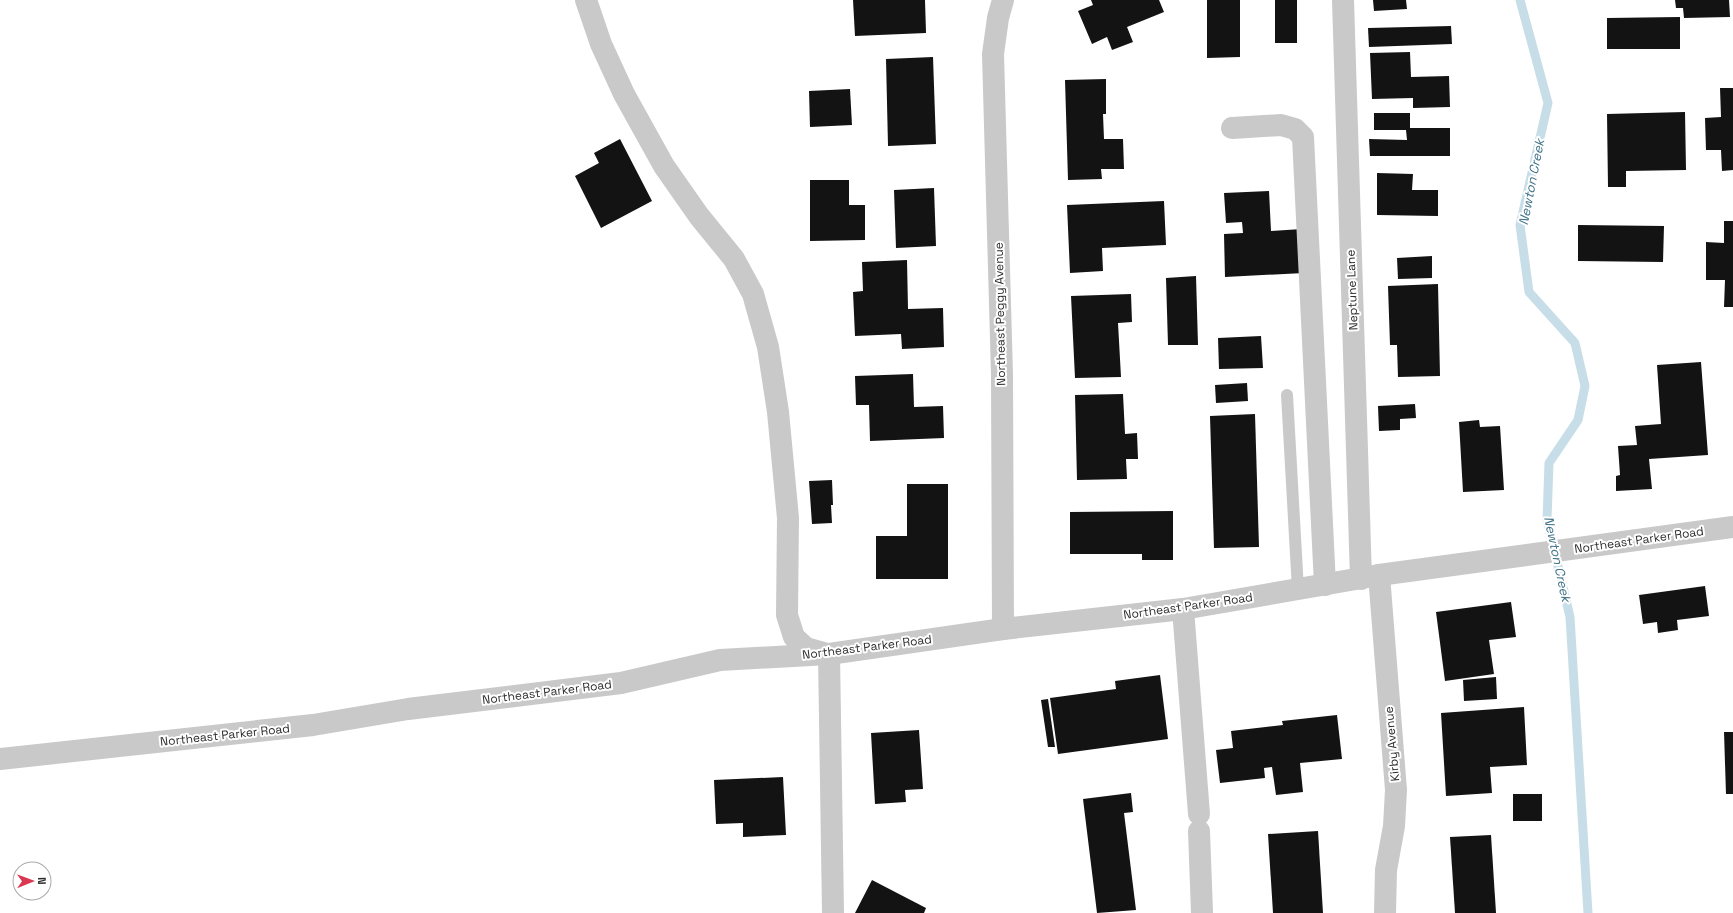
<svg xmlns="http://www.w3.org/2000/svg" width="1733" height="913" font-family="'Space Grotesk',sans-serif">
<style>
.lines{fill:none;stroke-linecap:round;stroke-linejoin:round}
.stream{stroke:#c7dee8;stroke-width:9}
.building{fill:#131313}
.service{stroke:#c9c9c9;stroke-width:12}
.minor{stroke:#c9c9c9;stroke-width:22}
.labels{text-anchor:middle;stroke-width:4;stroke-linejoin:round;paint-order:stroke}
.street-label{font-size:12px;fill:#2c2c2c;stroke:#fff}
.water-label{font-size:13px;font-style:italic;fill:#407388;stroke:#fff}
</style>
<rect width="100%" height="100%" fill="#fff"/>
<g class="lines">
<polyline class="stream" points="1520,0 1548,103 1520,225 1529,292 1575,343 1585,386 1578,420 1549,463 1547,520 1570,617 1588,913"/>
</g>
<g class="building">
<polygon points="853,0 925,0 926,33 855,36"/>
<polygon points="1091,0 1159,0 1164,12 1127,27 1133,42 1112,50 1107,37 1092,44 1078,11 1093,5"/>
<polygon points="1207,0 1240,0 1240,57 1207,58"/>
<rect x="1275" y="0" width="22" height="43"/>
<polygon points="1373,0 1406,0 1407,9 1374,11"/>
<polygon points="1675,0 1729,0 1730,17 1684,18 1683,8 1676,8"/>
<polygon points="1680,17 1680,49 1607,49 1607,18"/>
<polygon points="1451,26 1452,44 1369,47 1368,28"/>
<polygon points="1410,52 1411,77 1449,76 1450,107 1413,108 1413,98 1372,99 1370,53"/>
<polygon points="933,57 936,144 888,146 886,59"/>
<polygon points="1106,79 1106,114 1103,114 1104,139 1123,139 1124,169 1101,169 1102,179 1068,180 1065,80"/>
<polygon points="1720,88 1733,88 1733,170 1722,171 1721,150 1706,150 1705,118 1721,117"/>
<polygon points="850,89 852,125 810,127 809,91"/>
<polygon points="1685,112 1686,170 1626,171 1626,187 1608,187 1607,114"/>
<polygon points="1374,113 1410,113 1410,128 1450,128 1450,156 1370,156 1369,139 1407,140 1406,130 1374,130"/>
<polygon points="620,139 652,201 601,228 575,176 599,163 594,153"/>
<polygon points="1377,173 1413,174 1412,190 1438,190 1438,216 1377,215"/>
<polygon points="810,180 849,180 849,205 865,205 865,240 810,241"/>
<polygon points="934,188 936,246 896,248 894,190"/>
<polygon points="1269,191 1271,231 1302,229 1304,273 1225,277 1224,234 1243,233 1242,222 1226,223 1224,193"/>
<polygon points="1164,201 1166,245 1102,248 1103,271 1070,273 1067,205"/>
<polygon points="1724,221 1733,221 1733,307 1724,307 1725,280 1706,280 1706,242 1724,243"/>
<polygon points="1578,225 1664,226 1663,262 1578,261"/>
<polygon points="1432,256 1432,278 1398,279 1397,258"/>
<polygon points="907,260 908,309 943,308 944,347 902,349 901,334 855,336 853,292 863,291 862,262"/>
<polygon points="1196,276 1198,345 1168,345 1166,278"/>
<polygon points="1438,284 1440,376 1398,377 1397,345 1390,345 1388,286"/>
<polygon points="1131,294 1132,322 1118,323 1121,377 1075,378 1071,296"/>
<polygon points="1261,336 1263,368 1219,369 1218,338"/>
<polygon points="1701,362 1708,455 1649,459 1652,489 1616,491 1616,476 1620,475 1618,446 1637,445 1635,426 1661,424 1657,365"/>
<polygon points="913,374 914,407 943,406 944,438 870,441 869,405 856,405 855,376"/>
<polygon points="1247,383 1248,401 1216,403 1215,385"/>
<polygon points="1123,394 1125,434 1137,433 1138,459 1126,459 1127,479 1077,480 1075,395"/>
<polygon points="1415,404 1416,418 1400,419 1400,430 1379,431 1378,406"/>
<polygon points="1255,414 1259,547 1214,548 1210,416"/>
<polygon points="1479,420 1480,427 1500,426 1504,490 1463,492 1459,422"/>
<polygon points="832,480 833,505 831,505 832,523 812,524 809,481"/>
<polygon points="907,484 948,484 948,579 876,579 876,536 907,536"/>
<polygon points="1173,511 1173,560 1142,560 1142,554 1070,554 1070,512"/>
<polygon points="1705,586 1709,616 1677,620 1678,630 1658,633 1657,622 1643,624 1639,595"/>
<polygon points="1511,602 1516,637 1489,640 1494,674 1445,681 1436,612"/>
<polygon points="1160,675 1168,739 1058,754 1050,698 1116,689 1115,681"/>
<polygon points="1496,677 1497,699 1464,701 1463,680"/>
<polygon points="1048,699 1055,747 1048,747 1041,700"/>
<polygon points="1524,707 1527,765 1490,767 1492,793 1446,796 1441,713"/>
<polygon points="1337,715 1342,759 1300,763 1303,792 1276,795 1272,767 1264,768 1265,778 1220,783 1216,750 1233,748 1231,731 1283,725 1282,721"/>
<polygon points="919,730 923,789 905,790 906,802 875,804 871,733"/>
<polygon points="1724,732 1733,732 1733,794 1726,794"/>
<polygon points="783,777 786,835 743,837 743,823 716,824 714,780"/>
<polygon points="1131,793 1133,812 1124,813 1136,910 1097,913 1083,799"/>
<rect x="1513" y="794" width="29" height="27"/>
<polygon points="1318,831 1323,913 1273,913 1268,834"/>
<polygon points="1491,835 1496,913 1455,913 1450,837"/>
<polygon points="872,880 926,908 924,913 855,913"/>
</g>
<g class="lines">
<polyline class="service" points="1287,395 1298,590"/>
<g class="minor">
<polyline points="586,0 601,44 624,94 664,166 699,216 734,259 753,294 768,347 778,412 788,518 787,615 794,637 806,648 824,653"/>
<polyline points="1003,0 998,18 993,54 1002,375 1003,629"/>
<polyline points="1343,0 1361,579"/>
<polyline points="1232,128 1281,125 1295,129 1303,137 1325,585"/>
<polyline points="1379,575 1396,790 1394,826 1386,870 1385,913"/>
<polyline points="1183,609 1199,814"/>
<polyline points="829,654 833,913"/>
<polyline points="0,759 313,725 408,709 621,683 720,660 829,654 1003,629 1183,609 1379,575 1733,527"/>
<polyline points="1199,831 1202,913"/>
</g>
</g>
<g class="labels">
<g class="street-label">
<text transform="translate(1352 290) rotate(-92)" y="4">Neptune Lane</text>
<text transform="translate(1000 314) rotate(-91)" y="4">Northeast Peggy Avenue</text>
<text transform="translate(1639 540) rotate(-8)" y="4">Northeast Parker Road</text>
<text transform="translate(1188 606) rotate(-8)" y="4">Northeast Parker Road</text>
<text transform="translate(867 647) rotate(-7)" y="4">Northeast Parker Road</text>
<text transform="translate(547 692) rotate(-7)" y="4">Northeast Parker Road</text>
<text transform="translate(225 735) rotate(-6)" y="4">Northeast Parker Road</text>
<text transform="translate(1392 744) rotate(-95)" y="4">Kirby Avenue</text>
</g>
<g class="water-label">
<text transform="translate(1531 182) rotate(-79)" y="5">Newton Creek</text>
<text transform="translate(1558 559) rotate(78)" y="5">Newton Creek</text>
</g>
</g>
<g transform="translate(32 881) rotate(89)"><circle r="19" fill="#ffffff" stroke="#ababab"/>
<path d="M0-3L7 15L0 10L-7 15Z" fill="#da3753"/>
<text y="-6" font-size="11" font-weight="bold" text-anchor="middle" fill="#2c2c2c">N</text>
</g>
</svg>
